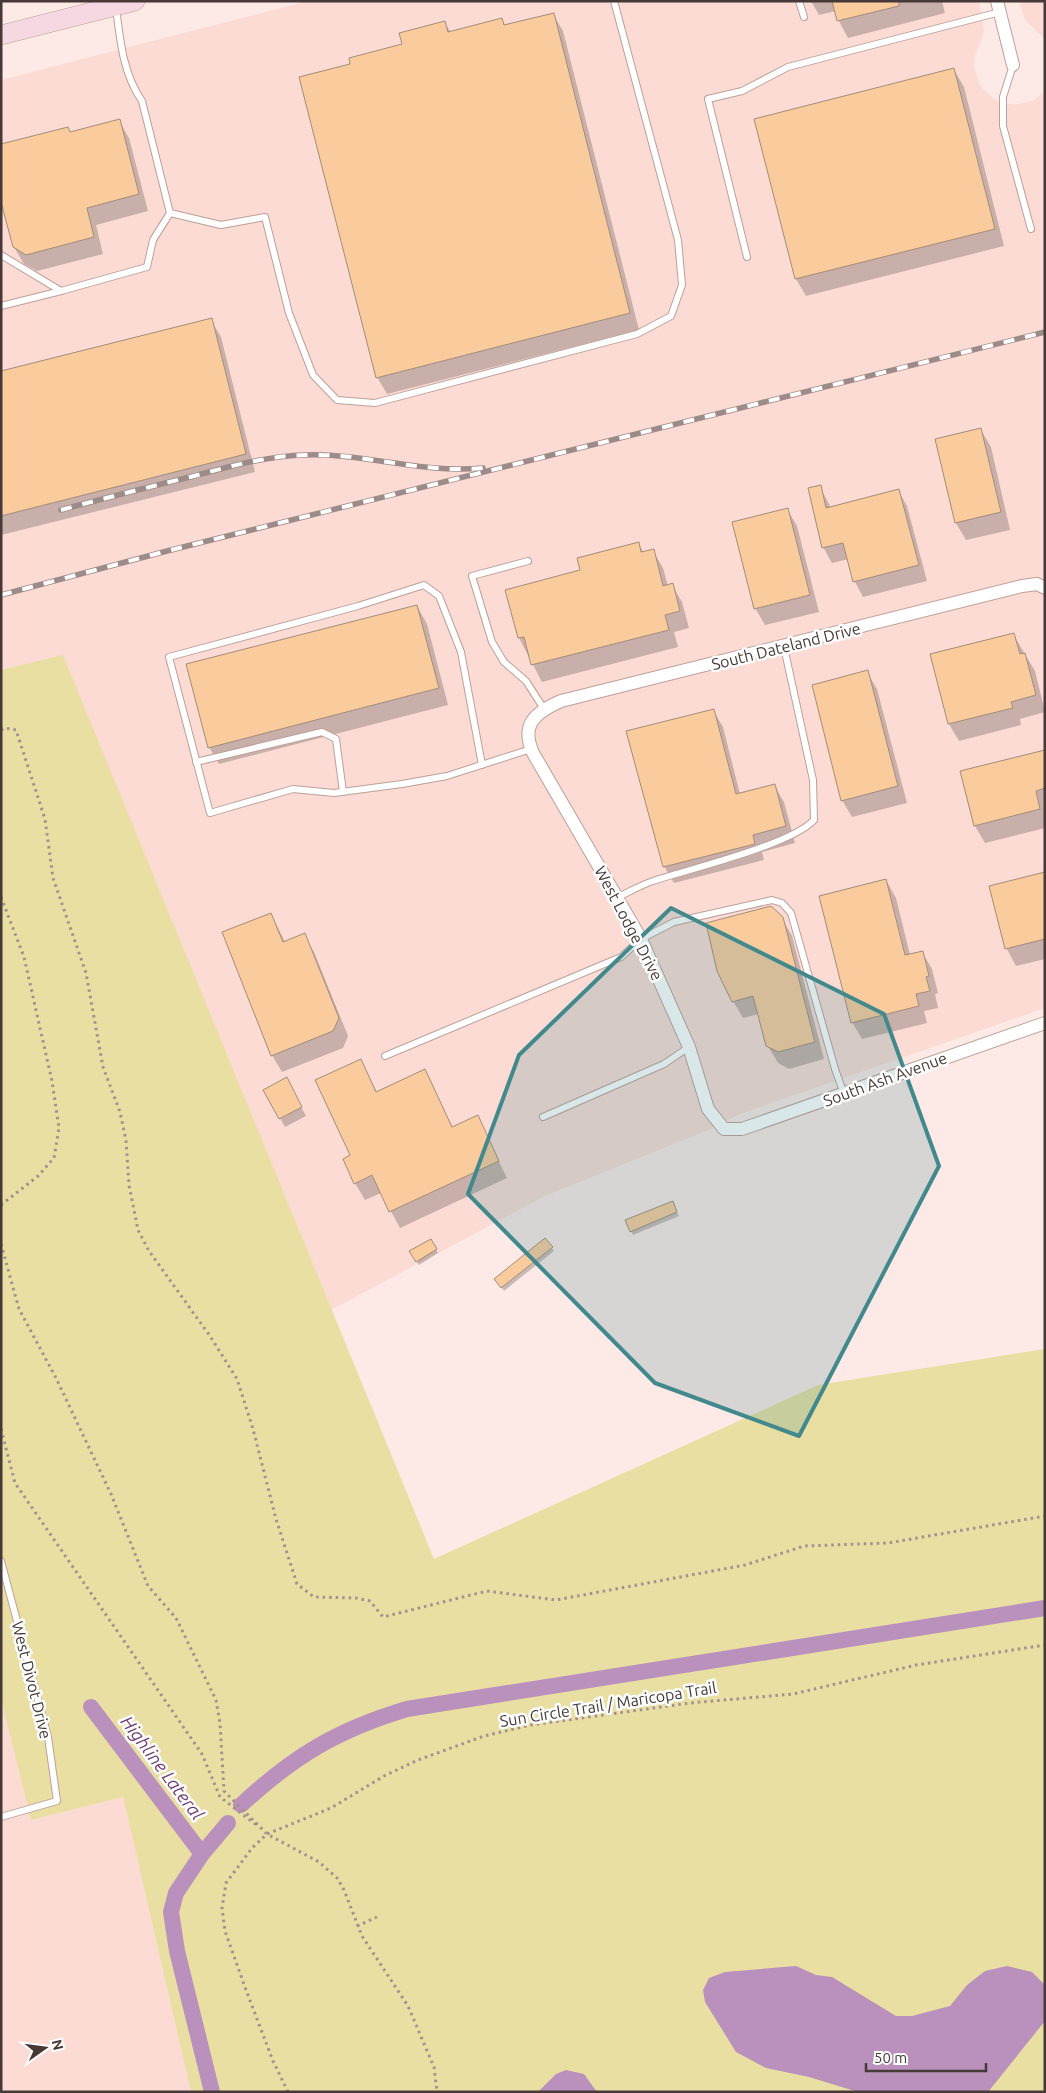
<svg xmlns="http://www.w3.org/2000/svg" width="1046" height="2093" font-family="Ubuntu,sans-serif">
<style>
.built{fill:#fbdbd4}
.green{fill:#e9dfa2}
.water{fill:#ba90bd}
.shadow{fill:#0003}
.lines{fill:none;stroke-linecap:round;stroke-linejoin:round}
.canal{stroke:#ba90bd;stroke-width:16}
.building{fill:#facb9d;stroke:#a18d7a}
.service-casing{stroke:#bda099;stroke-width:8}
.minor-casing{stroke:#bda099;stroke-width:14}
.secondary-casing{stroke:#bda099;stroke-width:20}
.path{stroke:#a2918e;stroke-width:3;stroke-dasharray:2.5 4;stroke-linecap:butt}
.service{stroke:#fff;stroke-width:6}
.minor{stroke:#fff;stroke-width:12}
.secondary{stroke:#f6d8e3;stroke-width:19}
.rail-casing{stroke:#9c8b88;stroke-width:5.5}
.rail{stroke:#fff;stroke-width:4;stroke-dasharray:11;stroke-linecap:butt}
.marked{fill:#42898e;fill-opacity:0.2;stroke:#42898e;stroke-width:4;stroke-linejoin:round}
.labels{text-anchor:middle;stroke-width:5;stroke-linejoin:round;paint-order:stroke}
.street-label{font-size:16px;fill:#463937;stroke:#fff}
.water-label{font-size:18px;font-style:italic;fill:#703b74;stroke:#fff}
</style>
<rect width="100%" height="100%" fill="#fde9e5"/>
<g class="built">
<polygon points="308,1 979,1 984,31 975,56 974,66 980,86 995,100 1014,105 1033,101 1045,91 1045,1008 740,1114 706,1131 545,1196 331,1310 64,658 1,674 1,80"/>
<polygon points="1019,1 1045,1 1045,39 1025,20"/>
<polygon points="1,1699 31,1820 123,1797 191,2092 1,2092"/>
</g>
<polygon class="green" points="63,655 434,1559 818,1385 1045,1349 1045,2092 191,2092 123,1797 31,1820 1,1699 1,670"/>
<g class="water">
<polygon points="796,1966 816,1975 832,1977 896,2016 912,2016 950,2006 967,1985 985,1971 1007,1966 1032,1972 1045,1985 1045,2021 988,2092 858,2092 809,2077 766,2068 736,2052 705,2002 703,1990 709,1978 725,1972"/>
<polygon points="566,2070 584,2074 597,2092 538,2092 556,2074"/>
</g>
<g class="shadow">
<polygon points="811,1 942,1 945,13 848,38 839,21 836,11 819,15"/>
<polygon points="553,14 563,31 639,330 387,394 377,377 352,65 403,45 445,23 451,33 502,20 505,26"/>
<polygon points="954,70 964,87 1004,246 806,296 796,279 756,120"/>
<polygon points="119,121 129,138 148,211 96,225 103,254 37,271 24,264 14,247 70,133"/>
<polygon points="211,320 221,337 255,472 1,535 1,373"/>
<polygon points="981,430 991,447 1010,530 966,540 956,523"/>
<polygon points="820,487 831,508 898,490 907,506 927,581 863,597 855,582 849,559 832,563 823,547"/>
<polygon points="787,509 797,526 819,612 765,625 755,608"/>
<polygon points="638,544 644,553 653,551 663,568 668,586 672,585 682,602 689,628 674,632 678,647 542,682 519,638 582,570"/>
<polygon points="417,606 427,624 448,705 219,764 209,747"/>
<polygon points="1013,634 1035,671 1045,712 1020,719 1021,725 959,741 949,724 932,655"/>
<polygon points="867,672 877,689 907,803 852,817 842,800"/>
<polygon points="713,710 723,727 740,794 774,785 784,802 795,843 762,852 764,860 674,883 664,866"/>
<polygon points="1045,751 1045,828 985,843 975,826 961,772"/>
<polygon points="1045,873 1045,959 1016,966 1007,949 990,887"/>
<polygon points="886,880 896,898 910,955 922,952 932,969 938,993 935,994 938,1008 924,1011 927,1023 862,1039 852,1022"/>
<polygon points="271,914 285,942 304,935 314,952 348,1036 343,1048 282,1072 272,1055"/>
<polygon points="782,918 792,936 824,1059 789,1069 778,1063 768,1046 759,1014 743,1018 733,1001"/>
<polygon points="360,1060 377,1092 424,1070 453,1128 477,1117 507,1178 400,1228 381,1193 365,1200 355,1183 352,1156"/>
<polygon points="286,1079 306,1116 285,1127 265,1090"/>
<polygon points="674,1206 679,1216 633,1235 627,1221"/>
<polygon points="430,1240 438,1253 419,1265 411,1252"/>
<polygon points="552,1248 554,1251 504,1291 498,1282"/>
</g>
<g class="lines">
<g class="canal">
<polyline points="91,1707 202,1854"/>
<path d="M241 1805C294 1756 337 1730 407 1709L1045 1608"/>
<polyline points="212,2092 177,1951 171,1912 176,1893 202,1854 228,1823"/>
</g>
</g>
<g class="building">
<polygon points="832,1 899,1 899,6 837,21"/>
<polygon points="554,13 630,313 376,378 299,77 350,64 349,58 402,44 399,33 445,21 448,32 502,18 504,25"/>
<polygon points="954,68 995,229 795,279 754,119"/>
<polygon points="120,119 139,194 87,208 94,237 26,255 13,247 1,202 1,144 68,127 70,132"/>
<polygon points="212,318 246,454 1,516 1,371"/>
<polygon points="981,428 1001,512 955,523 935,439"/>
<polygon points="821,485 826,508 899,489 919,565 853,582 843,543 822,548 808,488"/>
<polygon points="788,508 810,595 754,609 732,522"/>
<polygon points="639,542 641,552 654,549 663,586 673,583 680,611 665,615 669,630 531,665 524,637 518,638 505,590 580,570 577,558"/>
<polygon points="417,605 439,688 208,748 186,664"/>
<polygon points="1014,633 1020,654 1025,653 1036,695 1011,702 1013,708 948,724 930,654"/>
<polygon points="868,670 898,786 841,801 812,685"/>
<polygon points="714,709 736,794 775,784 786,826 753,835 755,844 663,867 626,731"/>
<polygon points="1045,750 1045,788 1036,791 1040,809 974,826 960,771"/>
<polygon points="1045,872 1045,939 1005,949 989,886"/>
<polygon points="886,879 905,955 923,951 929,976 926,977 930,991 916,994 919,1006 851,1023 819,896"/>
<polygon points="771,906 783,917 815,1042 778,1052 766,1046 753,996 732,1002 717,971 706,923"/>
<polygon points="271,913 283,942 305,933 339,1018 333,1031 271,1056 222,932"/>
<polygon points="361,1059 376,1092 425,1069 452,1127 478,1115 499,1161 389,1212 372,1175 354,1184 343,1159 350,1155 315,1080"/>
<polygon points="287,1077 302,1107 279,1119 263,1090"/>
<polygon points="673,1201 677,1212 630,1232 625,1220"/>
<polygon points="545,1238 553,1247 501,1288 494,1279"/>
<polygon points="431,1239 437,1249 416,1262 409,1251"/>
</g>
<g class="lines">
<defs>
<g id="service">
<polyline points="799,1 804,17"/>
<path d="M116 7C120 40 123 74 142 101L170 213"/>
<polyline points="1013,65 1003,97 1003,126 1031,229"/>
<polyline points="1,255 61,291 147,267 153,240 170,213 221,225 265,217 289,313 313,375 337,400 375,403 637,334 671,316 682,285 678,240 614,1"/>
<polyline points="747,257 708,99 742,91 788,67 1000,12"/>
<polyline points="1,306 61,291"/>
<polyline points="528,561 472,576 492,642 504,662 526,681 544,709"/>
<polyline points="196,762 322,732 336,739 343,792"/>
<polyline points="482,765 461,652 439,596 424,585 358,606 169,657 210,813 293,789 334,793 402,784 447,776 531,749"/>
<path d="M618 897C629 892 641 885 653 881 689 869 791 845 814 820L813 780 784 647"/>
<polyline points="385,1056 621,957 641,939 674,922 772,900 782,903 791,913 835,1069 844,1094"/>
<polyline points="543,1117 664,1064 689,1047"/>
<polyline points="1,1561 48,1737 57,1801 1,1817"/>
</g>
<g id="minor">
<polyline points="997,1 1013,65"/>
<path d="M1045 588 1037 584 1022 586 561 701C536 712 520 724 533 753L641 939 689 1047 708 1109 724 1129H742L1045 1023"/>
</g>
<polyline id="secondary" points="1,35 135,1"/>
</defs>
<use href="#service" class="service-casing"/>
<use href="#minor" class="minor-casing"/>
<use href="#secondary" class="secondary-casing"/>
<g class="path">
<polyline points="1,730 5,728 16,730 45,819 53,878 86,973 103,1067 120,1112 126,1140 129,1185 138,1230 149,1251 210,1336 237,1379 253,1429 276,1519 297,1584 314,1597 356,1598 370,1601 383,1617 487,1591 556,1600 745,1565 804,1546 888,1543 1045,1516"/>
<polyline points="1,897 24,957 52,1081 59,1128 54,1158 38,1176 1,1205"/>
<polyline points="1,1244 19,1309 56,1378 111,1494 148,1586 176,1618 216,1700 220,1723 224,1791 267,1834 319,1862 337,1878 344,1890 362,1936 408,2006 434,2067 437,2092"/>
<polyline points="1,1429 15,1483 202,1754 220,1797 259,1827"/>
<polyline points="357,1926 377,1917"/>
<polyline points="288,2092 273,2061 246,1990 225,1931 222,1908 226,1883 252,1848 267,1834 331,1808 384,1776 418,1760 484,1736 531,1725 690,1703 793,1694 916,1665 1045,1645"/>
</g>
<use href="#service" class="service"/>
<use href="#minor" class="minor"/>
<use href="#secondary" class="secondary"/>
<defs>
<g id="rail">
<path d="M61 510C105 498 149 487 194 476 231 466 267 456 306 455 367 453 421 474 483 468"/>
<polyline points="1,595 167,551 1045,332"/>
</g>
</defs>
<use href="#rail" class="rail-casing"/>
<use href="#rail" class="rail"/>
</g>
<path class="marked" d="M671 908 884 1014 939 1166 799 1436 655 1383 468 1194 519 1055Z"/>
<g class="labels">
<g class="street-label">
<text transform="translate(786 646) rotate(-14)" y="6">South Dateland Drive</text>
<text transform="translate(629 923) rotate(62)" y="6">West Lodge Drive</text>
<text transform="translate(885 1079) rotate(-20)" y="6">South Ash Avenue</text>
<text transform="translate(32 1680) rotate(76)" y="6">West Divot Drive</text>
<text transform="translate(608 1704) rotate(-9)" y="6">Sun Circle Trail / Maricopa Trail</text>
</g>
<g class="water-label">
<text transform="translate(162 1768) rotate(53)" y="6">Highline Lateral</text>
</g>
</g>
<rect width="1046" height="2093" fill="none" stroke="#463937" stroke-width="5"/>
<g transform="translate(45 2048) rotate(76)" stroke="#ffffff" stroke-width="4" paint-order="stroke">
<path d="M0-4L9 19L0 12L-9 19Z" fill="#463937"/>
<text y="-8" font-size="14" font-weight="bold" text-anchor="middle" fill="#463937">N</text>
</g>
<path d="M866 2063v8h120v-8" fill="none" stroke="#463937" stroke-width="2.5"/>
<text x="874" y="2063" font-size="15" fill="#463937" stroke="#ffffff" stroke-width="4" paint-order="stroke">50 m</text>
</svg>
